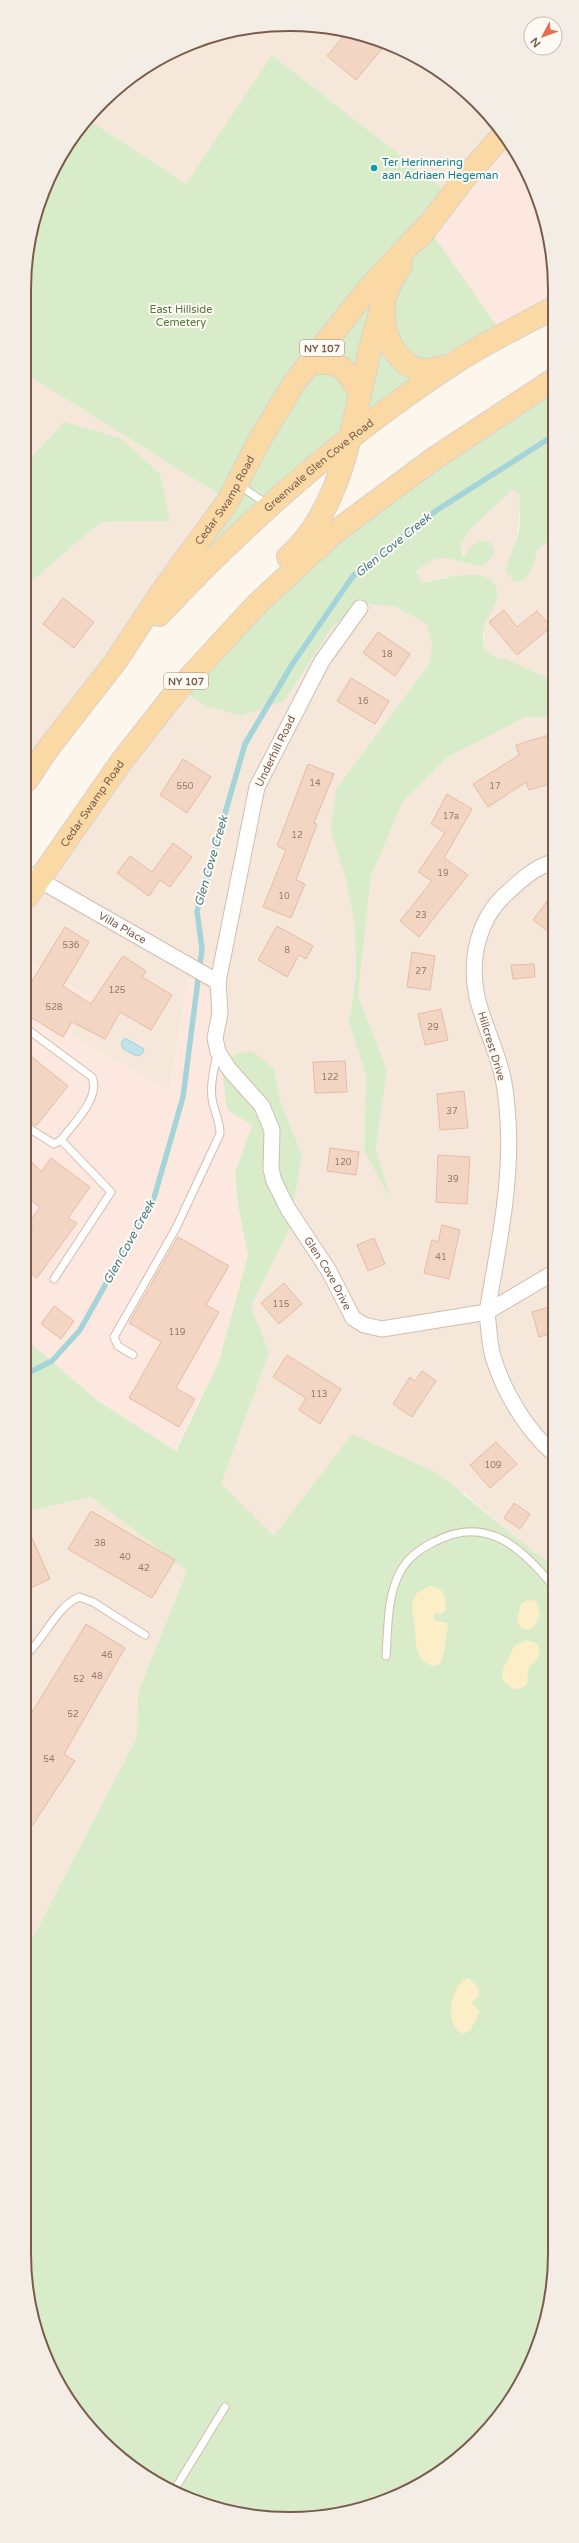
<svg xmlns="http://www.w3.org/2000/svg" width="579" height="2543" font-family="'Varela Round',sans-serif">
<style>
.residential{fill:#f5e8da}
.commercial{fill:#fde8e0}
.green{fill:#d8ecc9}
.sand{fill:#fcefc7}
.water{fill:#bfe3e8;stroke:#a5d3da}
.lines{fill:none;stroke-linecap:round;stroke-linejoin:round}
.stream{stroke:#a5d3da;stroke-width:5.5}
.building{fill:#f3d5c3;stroke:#e6bba3}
.service-casing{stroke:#d1beb0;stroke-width:9}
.minor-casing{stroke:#d1beb0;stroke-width:17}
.primary-casing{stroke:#dad1cd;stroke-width:24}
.service{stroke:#fff;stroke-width:7}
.minor{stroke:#fff;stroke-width:15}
.primary{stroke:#fbd9a5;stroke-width:22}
.culture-dot{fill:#0f9aa8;stroke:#fffaf3;stroke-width:1.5}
.labels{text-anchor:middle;stroke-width:4;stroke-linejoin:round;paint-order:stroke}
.number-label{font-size:9px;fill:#987a6a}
.shield{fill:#fffaf3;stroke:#a28b7f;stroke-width:1}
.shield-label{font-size:10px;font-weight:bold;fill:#7a5c4d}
.culture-label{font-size:11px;fill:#0d838f;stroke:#fffaf3;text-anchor:start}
.park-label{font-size:11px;fill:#537a41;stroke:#fffaf3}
.street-label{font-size:11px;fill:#7a5c4d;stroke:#fffaf3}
.water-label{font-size:12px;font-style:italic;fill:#437c86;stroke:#fffaf3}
.rim{fill:none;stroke:#7a5c4d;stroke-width:2}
</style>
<rect width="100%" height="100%" fill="#fdf6ec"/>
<g class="residential">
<polygon points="272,25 324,26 407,51 477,102 502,136 451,195 272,55 186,184 87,119 128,79 172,51 221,33"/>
<polygon points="26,374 226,499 27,791 27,585 101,522 170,520 64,422 27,462"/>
<polygon points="512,490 519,494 520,506 517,537 514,546 534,564 537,550 553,537 553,681 524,670 512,662 494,658 484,647 484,629 497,597 447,577 421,583 417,578 416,572 426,562 440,558 451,557 470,565 460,547 468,530"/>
<polygon points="364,604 396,607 427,624 432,645 429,664 336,789 346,880 355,928 356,976 349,1022 366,1076 364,1151 390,1198 376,1149 387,1070 358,996 371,876 403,801 448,757 526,717 553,718 553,1565 529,1549 463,1492 273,1536 221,1484 269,1353 251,1306 290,1228 302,1155 280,1100 274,1069 222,1068 213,1043 209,1016 208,990 188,979 169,1092 69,1035 91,998 27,960 27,896 176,686 284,701 333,626"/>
<polygon points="91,1497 187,1571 139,1690 137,1704 139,1722 136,1739 29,1945 28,1511"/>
</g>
<g class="commercial">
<polygon points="502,136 528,172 553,255 553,308 504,336 427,226"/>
<polygon points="27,960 91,998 69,1035 169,1092 188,979 208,990 209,1016 213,1043 252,1125 235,1173 238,1206 248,1255 219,1361 175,1451 98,1401 28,1344"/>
</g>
<g class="green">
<path d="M272 55 451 195 427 226 504 336 448 364 164 600 368 289 226 499 26 374C26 335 24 295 26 256 30 206 58 158 87 119L186 184Z"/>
<path d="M553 379V537L537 550 534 564 525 580 515 582 506 572C508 559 513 550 517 538 521 525 520 508 519 494L512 490 469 530 460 547 464 557 471 546 481 540 491 543 495 554 483 566C452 564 445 546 416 572L421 583C439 581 499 559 497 597 496 608 486 618 484 629 482 634 484 642 484 647 498 663 499 655 513 662 526 669 539 674 553 681V718L526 717 448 757 403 801 371 876 358 996 387 1070 376 1149 391 1200 364 1151 366 1076 349 1022 356 976 355 928 346 880 331 831 336 789 429 664 432 645 427 624 396 607 364 604 333 626 284 701 241 716 204 705 176 686 316 548Z"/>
<polygon points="64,422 120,438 160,474 170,521 101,522 27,585 27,462"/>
<path d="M252 1051 274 1069 280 1100 302 1155 290 1228 251 1306 269 1353 221 1484 274 1536 352 1434 439 1474 530 1549 553 1565V2288L541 2339 519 2386 489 2428 451 2464 407 2492 358 2510 272 2518 221 2510 172 2492 128 2464 90 2429 44 2355 29 2305V1945L136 1739C139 1722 136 1707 139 1690L187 1571 91 1497 28 1511V1341L98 1401 176 1451 219 1361 248 1255 238 1206 235 1173 252 1125 227 1110 222 1068 235 1054Z"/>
</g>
<g class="sand">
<path d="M429 1586C444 1587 446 1596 446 1610L442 1614 436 1613 433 1617 437 1622H444L448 1624 444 1652 440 1664 434 1666C414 1662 416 1642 415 1627 414 1612 408 1609 417 1593Z"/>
<polygon points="528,1600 536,1601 540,1615 534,1627 526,1630 520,1627 517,1620 521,1604"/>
<path d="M526 1640 536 1643C546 1656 533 1661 528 1669 527 1680 531 1688 513 1689L502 1680C501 1666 510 1659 514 1646Z"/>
<path d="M468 1978 478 1987 479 1996 471 2003 480 2011 471 2029 464 2034C443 2027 450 1984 468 1978Z"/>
</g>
<polygon class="water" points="125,1038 144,1049 142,1054 137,1056 123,1049 121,1042"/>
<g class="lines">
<polyline class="stream" points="28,1373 52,1361 80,1330 154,1198 183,1097 202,949 197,911 245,744 293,663 353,576 437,510 553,436"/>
</g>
<g class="building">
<polygon points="346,33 385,45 356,80 327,56"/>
<polygon points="63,598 94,622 74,648 43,624"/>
<polygon points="504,610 517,627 537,611 551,627 517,655 489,622"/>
<polygon points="378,632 410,654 395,676 363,653"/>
<polygon points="351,678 389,701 375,724 337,701"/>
<polygon points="549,735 553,747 553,783 529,790 526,782 488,807 473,784 519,755 516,745"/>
<polygon points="183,759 211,777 187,813 160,795"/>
<polygon points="308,764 334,774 314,823 317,824 296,880 305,884 291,918 263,907 286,850 277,846"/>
<polygon points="447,794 472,809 444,858 468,875 419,937 400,921 432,881 418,872 445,833 431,824"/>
<polygon points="173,843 192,857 170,887 160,880 149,896 117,873 130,856 152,872"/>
<polygon points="553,893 553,935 533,920"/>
<polygon points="277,926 313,946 306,959 299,955 287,977 258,960"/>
<polygon points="65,927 89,942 63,986 91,1004 123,956 146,971 142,977 172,995 151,1030 120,1012 105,1039 72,1022 63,1037 27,1015 27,989"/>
<polygon points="412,952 435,956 430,990 407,987"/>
<polygon points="534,964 535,977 513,979 511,965"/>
<polygon points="441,1009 448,1040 425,1045 418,1014"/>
<polygon points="27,1053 68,1086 36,1126 27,1119"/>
<polygon points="345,1061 347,1092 315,1093 313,1062"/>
<polygon points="464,1091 468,1128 440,1130 437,1094"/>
<polygon points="330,1148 359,1152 356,1175 327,1171"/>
<polygon points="438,1155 470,1157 467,1204 436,1202"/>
<polygon points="28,1158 41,1172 51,1158 90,1187 68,1218 77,1223 37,1278 28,1271 28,1237 34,1228 28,1224 40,1207 28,1198"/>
<polygon points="442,1225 460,1230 449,1279 424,1273 432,1240 438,1242"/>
<polygon points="178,1237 229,1266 206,1305 219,1312 176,1388 195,1399 179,1427 129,1398 161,1342 129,1323"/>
<polygon points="374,1238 385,1264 368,1271 357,1245"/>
<polygon points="284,1283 302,1304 279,1324 261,1303"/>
<polygon points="54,1306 74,1321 61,1339 41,1324"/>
<polygon points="553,1306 553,1333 539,1337 532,1312"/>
<polygon points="287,1355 341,1389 320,1424 299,1410 306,1398 273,1377"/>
<polygon points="422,1371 436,1381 412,1417 393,1404 410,1377 415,1381"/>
<polygon points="496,1442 517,1464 490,1488 470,1465"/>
<polygon points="514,1503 530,1514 520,1529 504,1518"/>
<polygon points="91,1511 175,1560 152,1598 68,1549"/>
<polygon points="28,1529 50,1579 28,1589"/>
<polygon points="86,1624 125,1648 64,1754 75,1761 28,1832 28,1719"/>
</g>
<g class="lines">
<defs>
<g id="service">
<polyline points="239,485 268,505"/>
<path d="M27 1029 92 1077C101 1098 73 1124 61 1140L54 1144 27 1127"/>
<polyline points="54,1279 111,1192 61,1140"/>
<path d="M133 1355 118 1346 114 1337 176 1228 220 1134C220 1122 216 1115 213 1104 209 1087 214 1070 217 1054"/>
<path d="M28 1653C46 1635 57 1607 79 1597L93 1602 145 1635"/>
<path d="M386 1656C388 1629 387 1596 400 1572 408 1557 420 1549 434 1542 486 1514 521 1547 553 1586"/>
<polyline points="173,2492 225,2407"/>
</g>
<g id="minor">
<path id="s1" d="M360 608 322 661 257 787 218 982 220 1013 215 1038 218 1052 229 1069 262 1106 272 1130 271 1169 274 1181 288 1209 329 1271 353 1318 364 1325 382 1329 487 1312C489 1327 489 1346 494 1360 505 1394 526 1429 553 1453"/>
<path id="s2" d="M27 873 218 982"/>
<path d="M487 1312C498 1248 512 1185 508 1120 507 1105 506 1089 502 1074 496 1048 483 1023 477 997 469 959 478 918 508 892 521 880 535 867 553 862"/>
<polyline points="487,1312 553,1273"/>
</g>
<g id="primary">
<polyline points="419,238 464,179 502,136"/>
<path d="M384 310C383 333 393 360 417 369 427 372 438 368 447 366"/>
<path d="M309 364C337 359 348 368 359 393"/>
<path d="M288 557C349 503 354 404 375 330 382 307 387 285 401 265"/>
<path id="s3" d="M159 615C246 522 343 436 450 366 482 344 519 327 553 308"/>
<path id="s4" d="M27 780 47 750 116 661 158 597 228 501 259 441 294 383 368 289 427 226"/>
<path id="s5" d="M27 897 121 762 176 692 256 605 335 532 436 457 553 380"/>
</g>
</defs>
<use href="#service" class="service-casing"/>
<use href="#minor" class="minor-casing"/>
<use href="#primary" class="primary-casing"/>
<use href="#service" class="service"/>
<use href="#minor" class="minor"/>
<use href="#primary" class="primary"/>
</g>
<circle class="culture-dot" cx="374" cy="168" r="4"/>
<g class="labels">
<g class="number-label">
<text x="387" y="657">18</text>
<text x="363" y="704">16</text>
<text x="315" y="786">14</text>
<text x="185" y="789">550</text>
<text x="495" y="789">17</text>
<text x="451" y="819">17a</text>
<text x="297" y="838">12</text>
<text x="443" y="876">19</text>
<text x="284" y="899">10</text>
<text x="421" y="918">23</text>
<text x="71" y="948">536</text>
<text x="287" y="953">8</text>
<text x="421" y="974">27</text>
<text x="117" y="993">125</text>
<text x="54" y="1010">528</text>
<text x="433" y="1030">29</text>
<text x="330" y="1080">122</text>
<text x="452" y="1114">37</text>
<text x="343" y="1165">120</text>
<text x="453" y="1182">39</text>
<text x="441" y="1260">41</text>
<text x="281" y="1307">115</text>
<text x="177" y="1335">119</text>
<text x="319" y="1397">113</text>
<text x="493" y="1468">109</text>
<text x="100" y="1546">38</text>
<text x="125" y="1560">40</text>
<text x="144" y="1571">42</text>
<text x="107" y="1658">46</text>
<text x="97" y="1679">48</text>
<text x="79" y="1682">52</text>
<text x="73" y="1717">52</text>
<text x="49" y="1762">54</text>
</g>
<g class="shield">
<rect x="300" y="340" width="44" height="16" rx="3"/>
<rect x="164" y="673" width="44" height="16" rx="3"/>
</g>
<g class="shield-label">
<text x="322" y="352">NY 107</text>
<text x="186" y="685">NY 107</text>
</g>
<g class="culture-label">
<text x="382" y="166">Ter Herinnering<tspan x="382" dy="13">aan Adriaen Hegeman</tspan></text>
</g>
<g class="park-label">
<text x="181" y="313">East Hillside<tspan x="181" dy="13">Cemetery</tspan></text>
</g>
<g class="street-label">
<text dy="4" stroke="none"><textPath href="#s3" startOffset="219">Greenvale Glen Cove Road</textPath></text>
<text dy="4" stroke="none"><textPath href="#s4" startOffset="343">Cedar Swamp Road</textPath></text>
<text transform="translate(275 751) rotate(-64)" y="4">Underhill Road</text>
<text dy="4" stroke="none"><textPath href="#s5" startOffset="114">Cedar Swamp Road</textPath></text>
<text dy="4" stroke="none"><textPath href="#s2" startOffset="110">Villa Place</textPath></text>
<text transform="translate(492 1046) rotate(73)" y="4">Hillcrest Drive</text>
<text dy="4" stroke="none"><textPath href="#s1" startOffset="731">Glen Cove Drive</textPath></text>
</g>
<g class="water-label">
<text transform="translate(393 545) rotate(-39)" y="4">Glen Cove Creek</text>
<text transform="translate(211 861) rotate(-74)" y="4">Glen Cove Creek</text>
<text transform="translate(129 1242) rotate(-61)" y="4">Glen Cove Creek</text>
</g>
</g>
<path d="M0 0H579V2543H0ZM289 31H290A258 258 0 0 1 548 289V2254A258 258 0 0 1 290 2512H289A258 258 0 0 1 31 2254V289A258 258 0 0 1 289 31Z" fill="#f4ede6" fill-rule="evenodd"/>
<path class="rim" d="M289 31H290A258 258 0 0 1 548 289V2254A258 258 0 0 1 290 2512H289A258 258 0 0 1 31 2254V289A258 258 0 0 1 289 31Z"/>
<g transform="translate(543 36) rotate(229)"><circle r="19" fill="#fffaf3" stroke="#cabbb1"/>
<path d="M0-3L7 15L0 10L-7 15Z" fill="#e76f51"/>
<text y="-6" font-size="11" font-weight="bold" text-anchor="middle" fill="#7a5c4d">N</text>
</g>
</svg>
